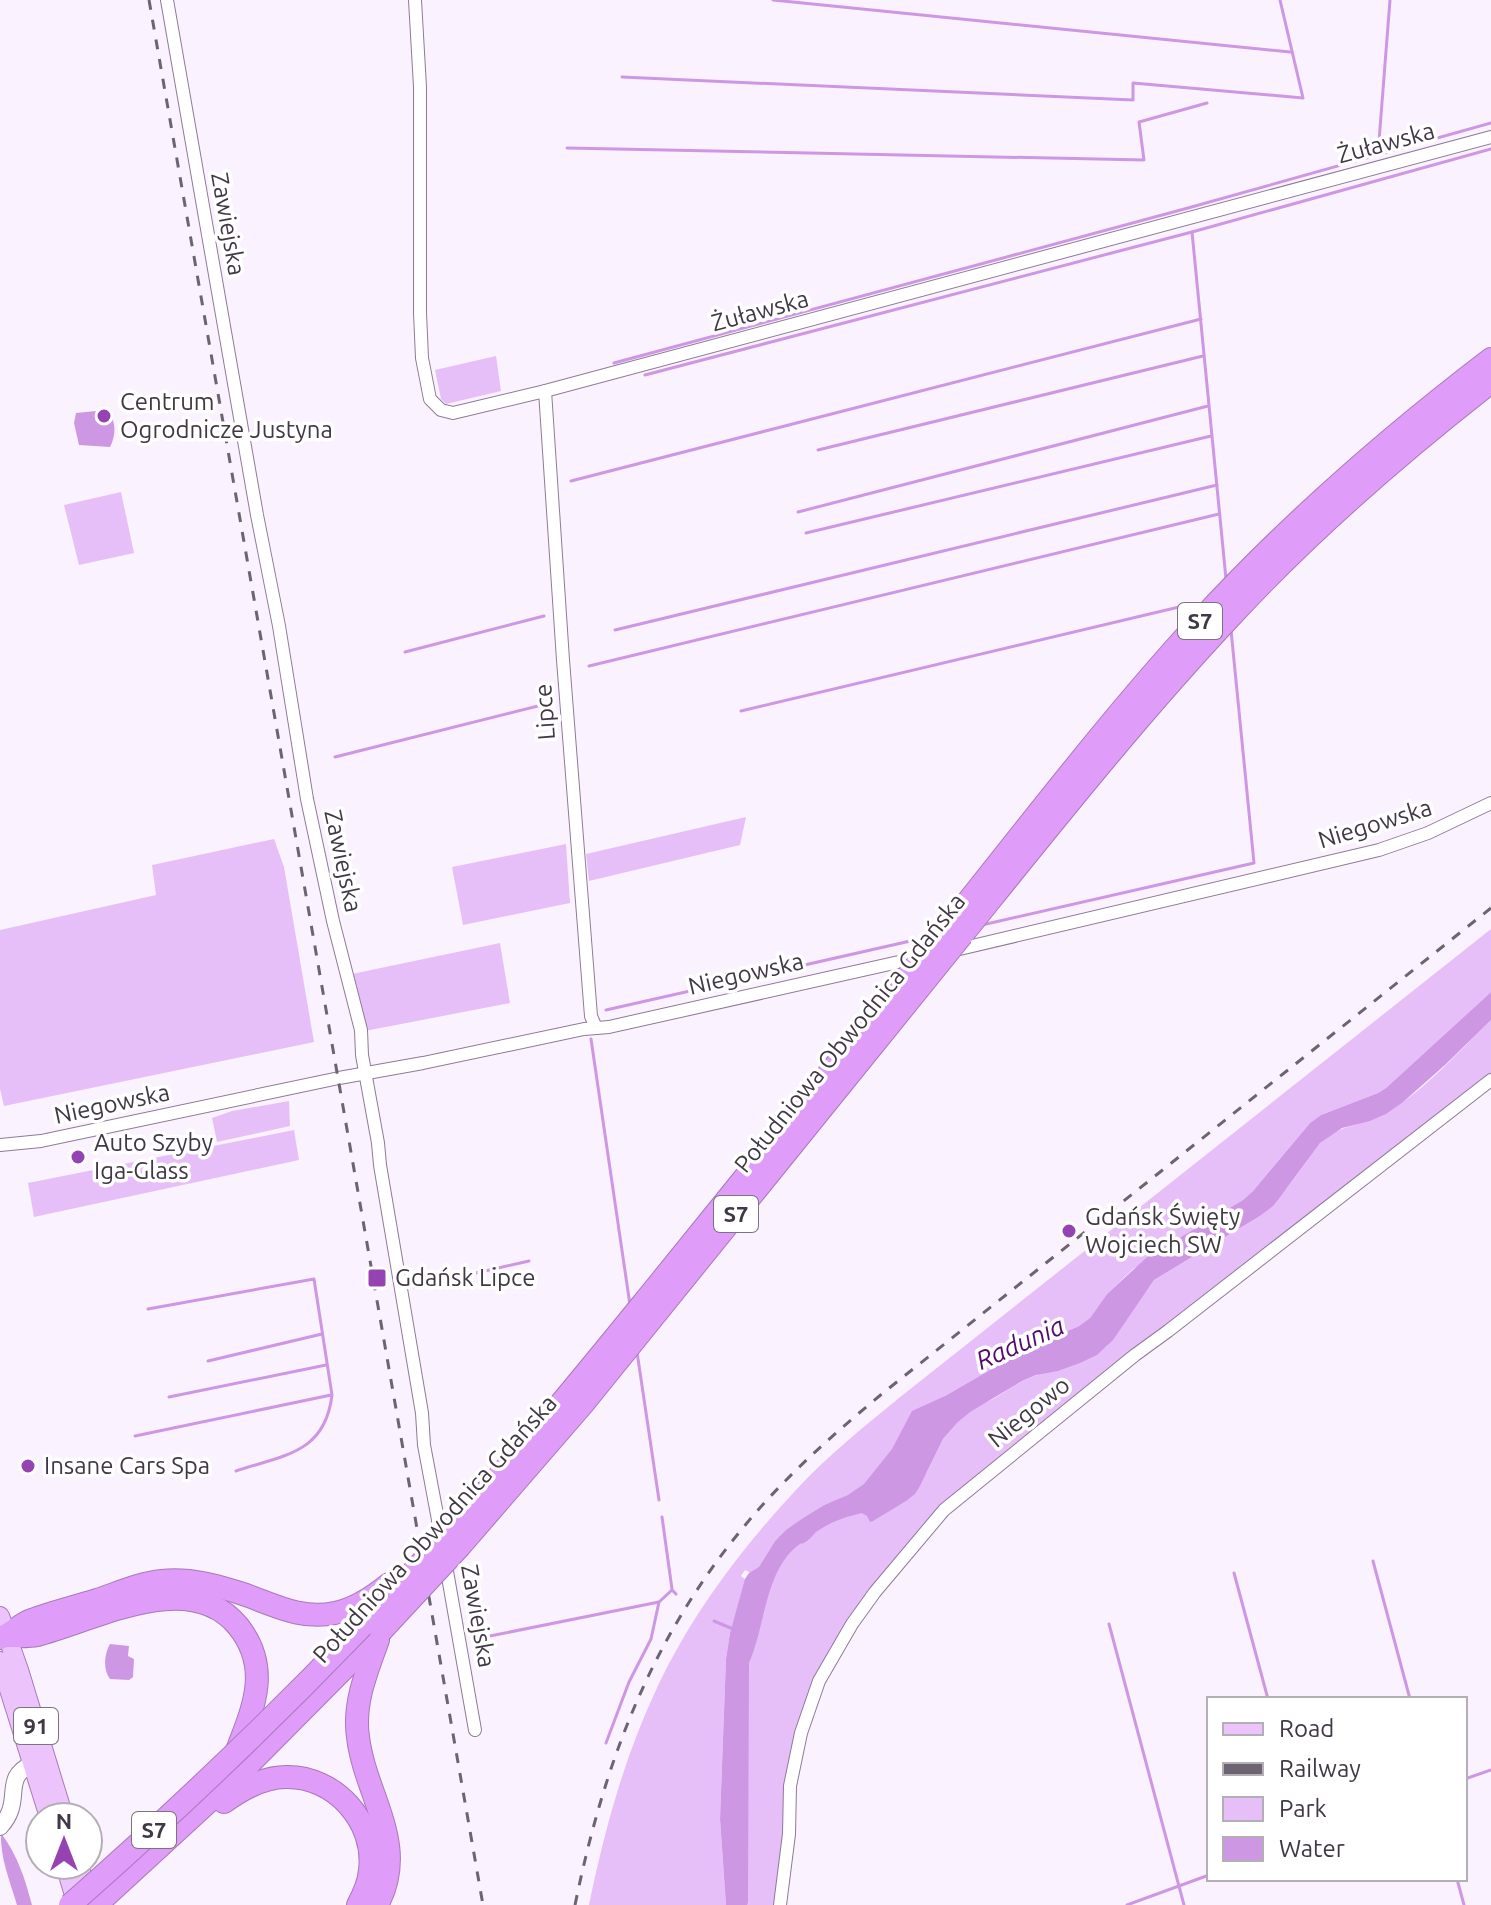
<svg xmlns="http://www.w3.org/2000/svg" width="1491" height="1905" font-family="Ubuntu,sans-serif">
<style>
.green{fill:#e7bff8}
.water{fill:#ce97e4}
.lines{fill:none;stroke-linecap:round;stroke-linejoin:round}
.stream{stroke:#ce97e4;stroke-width:3}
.street-casing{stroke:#8e7b97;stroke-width:14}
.secondary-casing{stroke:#8e7b97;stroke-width:18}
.primary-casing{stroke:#a879ba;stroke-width:20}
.highway-casing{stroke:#a879ba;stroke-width:24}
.street{stroke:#fff;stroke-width:12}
.secondary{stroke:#fff;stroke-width:16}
.primary{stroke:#ecc4fb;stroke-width:18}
.highway{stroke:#df9cf9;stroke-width:22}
.rail{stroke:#6d6471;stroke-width:3;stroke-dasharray:10 10;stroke-linecap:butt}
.highway-bridge-casing{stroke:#a879ba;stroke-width:24;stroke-linecap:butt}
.highway-bridge{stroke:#df9cf9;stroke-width:22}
.poi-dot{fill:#9543b3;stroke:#fff;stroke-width:3}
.labels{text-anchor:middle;stroke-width:7;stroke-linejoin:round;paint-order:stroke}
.shield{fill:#fff;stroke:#7a747d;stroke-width:2}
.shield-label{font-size:22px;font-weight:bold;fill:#413845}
.street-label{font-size:24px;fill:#413845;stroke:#fff}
.poi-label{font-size:24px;fill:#413845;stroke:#fff;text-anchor:start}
.water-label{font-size:26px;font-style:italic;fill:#530b6a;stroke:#fff}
</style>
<rect width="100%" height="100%" fill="#fbf2ff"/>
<g class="green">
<polygon points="496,356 501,391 446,404 441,399 435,370"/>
<polygon points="121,492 134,553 79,565 64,505"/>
<polygon points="746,817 740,845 589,881 586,854"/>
<polygon points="274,839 284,867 314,1042 4,1106 0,1089 0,930 156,895 152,865"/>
<polygon points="566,844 570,903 463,925 452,867"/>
<path d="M1491 929V992L1386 1088 1378 1093 1321 1115 1310 1123 1253 1191 1243 1200 1133 1269 1107 1294 1090 1318 1079 1326 1026 1349 945 1396 889 1480 824 1505 803 1518 775 1541 760 1567 751 1573 745 1570 741 1576 746 1580 730 1633 726 1659 720 1819 726 1905H589C604 1832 624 1758 656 1690 690 1617 740 1550 795 1491 828 1455 866 1425 904 1394Z"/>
<polygon points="500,943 510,1003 365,1031 352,974"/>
<path d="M1491 1020V1076L941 1509 883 1578 806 1706 778 1905H747L748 1716 743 1688 748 1628 780 1565 802 1536 926 1474 943 1439 958 1422 959 1415 993 1399 1022 1381 1106 1347 1154 1280 1260 1216C1278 1202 1290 1184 1304 1165 1310 1157 1315 1147 1323 1140 1343 1123 1369 1125 1390 1111 1428 1087 1459 1051 1491 1020Z"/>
<polygon points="289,1101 290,1126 217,1142 212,1118 232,1111"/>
<polygon points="294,1130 299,1160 34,1217 28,1183"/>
</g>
<g class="water">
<path d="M106 410C117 420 116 435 110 447L79 445 74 423 76 413Z"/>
<path d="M1491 992V1020L1445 1065 1402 1103 1386 1114 1370 1121 1342 1128 1320 1143 1281 1196 1273 1206 1260 1216 1154 1280 1113 1340 1097 1355 1080 1363 1058 1371 1036 1375 1022 1381 970 1412 958 1422 943 1439 920 1486 915 1494 906 1501 873 1521 870 1522 867 1516 862 1513C845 1517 830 1522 816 1532 814 1534 810 1539 807 1541 798 1547 805 1540 796 1547 765 1573 765 1627 749 1663L748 1902 747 1905H726L720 1819 726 1659 730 1633 745 1579 749 1573 759 1567 775 1541 786 1530 803 1518 824 1505 848 1495 864 1484 892 1449 912 1411 945 1396 1026 1349 1079 1326 1090 1318 1107 1294 1146 1258 1243 1200 1253 1191 1310 1123 1321 1115 1378 1093 1386 1088Z"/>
<path d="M110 1644 129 1646 128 1656 134 1659 133 1677 129 1680 110 1679C103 1670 104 1654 110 1644Z"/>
<path d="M1 1833C18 1856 25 1879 32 1905H17C10 1881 0 1858 1 1833Z"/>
</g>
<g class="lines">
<g class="stream">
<polyline points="773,0 1290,52"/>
<polyline points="622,77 1133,100 1133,83 1303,98 1280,0"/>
<polyline points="567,148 1144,160 1139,122 1207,103"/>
<polyline points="1378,154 1390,0"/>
<polyline points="1192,232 1226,579"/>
<polyline points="614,363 1188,208 1491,123"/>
<polyline points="645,375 1192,232 1491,149"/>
<polyline points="818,450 1203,356"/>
<polyline points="571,481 1201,319"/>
<polyline points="798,512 1208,406"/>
<polyline points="806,533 1211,436"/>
<polyline points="615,630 1217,485"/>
<polyline points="405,652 544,616"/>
<polyline points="589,666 1219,514"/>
<polyline points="741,711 1179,607"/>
<polyline points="335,757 554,702"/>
<polyline points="982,925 1254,863 1231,630"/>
<polyline points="606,1010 928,937"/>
<polyline points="591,1039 630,1305"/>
<polyline points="414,1287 529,1261"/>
<path d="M148 1309 314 1279 332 1395C325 1454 283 1455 236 1471"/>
<polyline points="637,1352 659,1500"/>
<polyline points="208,1361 322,1334"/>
<polyline points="169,1397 326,1365"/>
<polyline points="135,1436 331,1395"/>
<polyline points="662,1517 672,1589"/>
<polyline points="1373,1561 1410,1699"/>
<polyline points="1234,1573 1268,1699"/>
<polyline points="714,1621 733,1629"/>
<polyline points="1109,1624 1184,1905"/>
<polyline points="480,1638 659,1602 672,1590 676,1594"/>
<polyline points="606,1743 629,1682 651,1639 659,1602"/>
<polyline points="1465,1779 1491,1770"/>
<polyline points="1457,1879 1464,1905"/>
<polyline points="1127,1905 1209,1875"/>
</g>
<defs>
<g id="street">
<polyline points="167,0 257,515 279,626 307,799 333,921 361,1030 362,1055 378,1143 380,1165 422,1413 424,1445 442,1541"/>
<polyline points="415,0 420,87 420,313 422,358 430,399 441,410 453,413 545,391 1491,137"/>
<polyline points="545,391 563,660 591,1016 596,1028"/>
<polyline points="951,951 1379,850 1428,833 1491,803"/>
<polyline points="0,1145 41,1141 339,1078 423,1063 584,1029 609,1027 921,957"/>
<polyline points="445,1560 475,1730"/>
<polyline points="780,1905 789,1834 790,1786 801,1733 819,1681 852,1624 875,1592 944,1510 1135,1355 1168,1331 1491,1080"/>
</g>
<path id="secondary" d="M0 1827C25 1800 0 1779 32 1764"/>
<g id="primary">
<polyline points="0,1616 19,1670 64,1817"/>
<polyline points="0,1661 49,1817"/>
<polyline points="65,1865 77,1905"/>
<polyline points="79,1865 90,1902"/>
</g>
<g id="highway">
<path d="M950 924C1031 823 1110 719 1198 623 1287 526 1386 439 1491 359"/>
<path d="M962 935C1050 826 1137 716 1233 614 1312 529 1400 453 1491 382"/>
<path d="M7 1636C16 1636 28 1637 37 1635 96 1620 189 1567 238 1626 272 1668 253 1709 236 1753"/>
<path d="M0 1638C12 1634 20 1624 32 1620 53 1612 75 1607 97 1600 118 1593 140 1583 162 1581 191 1578 219 1586 246 1595 276 1606 303 1620 335 1613 355 1609 373 1597 389 1584"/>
<path d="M224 1802C242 1789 263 1777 286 1777 335 1776 376 1822 370 1870 369 1883 364 1894 358 1905"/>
<polyline points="96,1905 244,1769 381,1631"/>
<path d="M377 1905C410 1845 365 1796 358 1737 353 1703 367 1671 378 1640"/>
</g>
</defs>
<use href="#street" class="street-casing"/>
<use href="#secondary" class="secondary-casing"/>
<use href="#primary" class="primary-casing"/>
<use href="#highway" class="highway-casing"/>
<use href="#street" class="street"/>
<use href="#secondary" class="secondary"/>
<use href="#primary" class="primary"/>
<use href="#highway" class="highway"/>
<g class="rail">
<polyline points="149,0 483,1905"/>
<path d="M575 1905C607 1749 659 1619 767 1500 803 1461 843 1426 883 1393L1491 908"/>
</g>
<defs>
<g id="highway-bridge">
<polyline points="381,1631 460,1546 582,1405 962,935"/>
<path d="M70 1905C218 1775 358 1637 488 1489 548 1421 605 1350 662 1280 758 1162 854 1043 950 924"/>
</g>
</defs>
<use href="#highway-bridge" class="highway-bridge-casing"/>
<use href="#highway-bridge" class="highway-bridge"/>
</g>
<g class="poi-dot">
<circle cx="104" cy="416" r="8"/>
<circle cx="78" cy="1157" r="8"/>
<circle cx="1069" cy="1231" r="8"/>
<rect x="367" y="1268" width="20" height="20" rx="4"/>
<circle cx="28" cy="1466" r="8"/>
</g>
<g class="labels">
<g class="shield">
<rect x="1178" y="603" width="44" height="36" rx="6"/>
<rect x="714" y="1196" width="44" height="36" rx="6"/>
<rect x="14" y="1708" width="44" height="36" rx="6"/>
<rect x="132" y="1812" width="44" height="36" rx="6"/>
</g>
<g class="shield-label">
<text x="1200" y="629">S7</text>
<text x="736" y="1222">S7</text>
<text x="36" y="1734">91</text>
<text x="154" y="1838">S7</text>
</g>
<g class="street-label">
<text transform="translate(1386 143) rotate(-15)" y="8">Żuławska</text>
<text transform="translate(228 224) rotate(80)" y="8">Zawiejska</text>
<text transform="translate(760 311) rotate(-15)" y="8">Żuławska</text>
<text transform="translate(545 712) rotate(-94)" y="8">Lipce</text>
<text transform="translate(1375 824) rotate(-17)" y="8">Niegowska</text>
<text transform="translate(343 861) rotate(78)" y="8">Zawiejska</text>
<text transform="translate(746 974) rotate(-13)" y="8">Niegowska</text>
<text transform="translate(850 1033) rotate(-51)" y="8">Południowa Obwodnica Gdańska</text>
<text transform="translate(112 1104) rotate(-12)" y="8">Niegowska</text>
<text transform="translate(1029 1412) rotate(-39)" y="8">Niegowo</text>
<text transform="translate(435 1529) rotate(-48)" y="8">Południowa Obwodnica Gdańska</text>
<text transform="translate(478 1616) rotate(80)" y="8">Zawiejska</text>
</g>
<g class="poi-label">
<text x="120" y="410">Centrum<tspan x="120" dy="28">Ogrodnicze Justyna</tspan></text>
<text x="94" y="1151">Auto Szyby<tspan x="94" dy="28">Iga-Glass</tspan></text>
<text x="1085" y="1225">Gdańsk Święty<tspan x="1085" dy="28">Wojciech SW</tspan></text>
<text x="395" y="1286">Gdańsk Lipce</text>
<text x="44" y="1474">Insane Cars Spa</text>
</g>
<g class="water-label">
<text transform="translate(1020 1343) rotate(-24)" y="9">Radunia</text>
</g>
</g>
<rect x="1207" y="1697" width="260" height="184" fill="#ffffff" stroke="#b3afb5" stroke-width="2"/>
<rect x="1223" y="1723" width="40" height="12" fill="#ecc4fb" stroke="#b3afb5" stroke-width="2"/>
<text x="1279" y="1737" font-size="24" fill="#413845">Road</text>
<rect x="1223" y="1763" width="40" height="12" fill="#6d6471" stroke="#b3afb5" stroke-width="2"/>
<text x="1279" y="1777" font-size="24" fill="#413845">Railway</text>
<rect x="1223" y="1797" width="40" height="24" fill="#e7bff8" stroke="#b3afb5" stroke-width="2"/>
<text x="1279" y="1817" font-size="24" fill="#413845">Park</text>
<rect x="1223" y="1837" width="40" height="24" fill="#ce97e4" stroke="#b3afb5" stroke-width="2"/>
<text x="1279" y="1857" font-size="24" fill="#413845">Water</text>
<g transform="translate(64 1841)"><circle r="38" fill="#ffffff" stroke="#b3afb5" stroke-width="2"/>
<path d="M0-6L14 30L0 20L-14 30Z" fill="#9543b3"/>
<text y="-12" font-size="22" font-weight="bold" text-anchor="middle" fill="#413845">N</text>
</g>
</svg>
